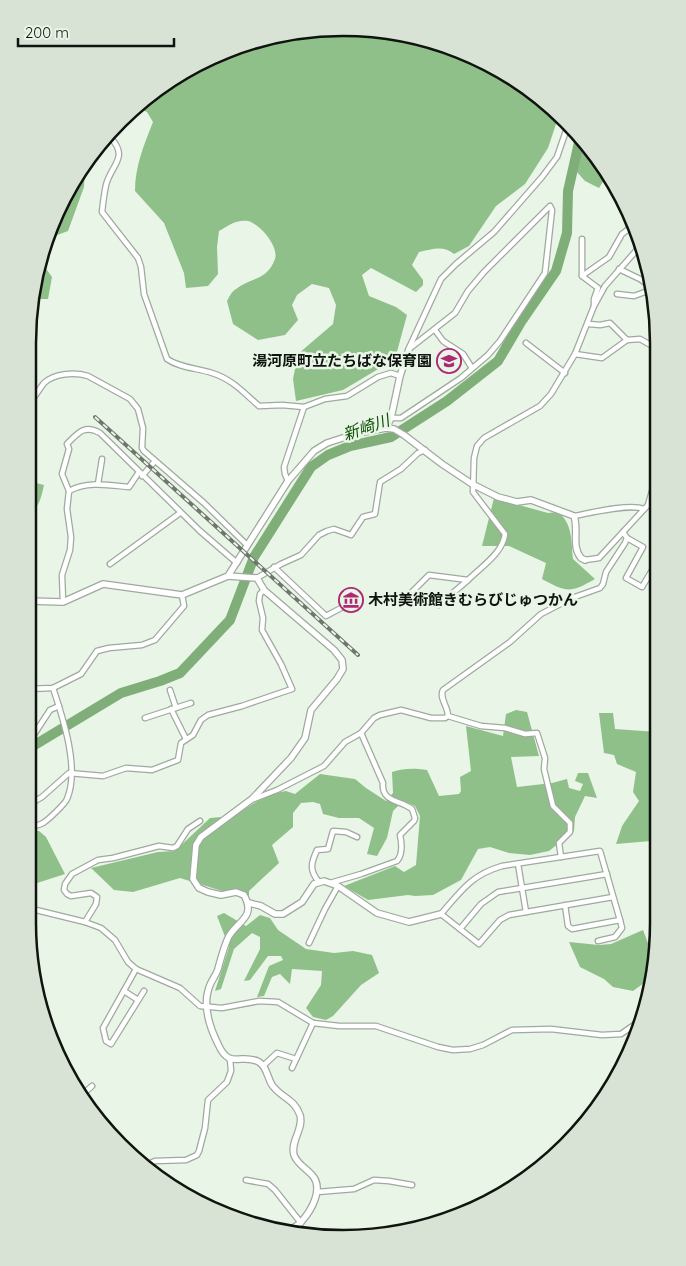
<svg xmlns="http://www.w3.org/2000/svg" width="686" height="1266" font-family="Quicksand,'Noto Sans JP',sans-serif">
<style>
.forest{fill:#90c089}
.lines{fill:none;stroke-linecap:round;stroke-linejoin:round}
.river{stroke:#7fae78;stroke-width:10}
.street-casing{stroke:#9faa9e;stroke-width:7}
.secondary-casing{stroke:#9faa9e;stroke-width:8}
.street{stroke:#fff;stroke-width:4.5}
.secondary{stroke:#fff;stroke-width:5.5}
.rail-casing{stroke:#6f766d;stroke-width:4}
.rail{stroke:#e9f5e7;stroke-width:2;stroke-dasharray:5.5;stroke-linecap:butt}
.labels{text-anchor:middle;stroke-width:5;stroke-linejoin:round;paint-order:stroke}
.poi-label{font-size:15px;font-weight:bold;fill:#10140f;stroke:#e9f5e7;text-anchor:end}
.water-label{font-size:16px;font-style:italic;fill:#0d5004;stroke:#e9f5e7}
.rim{fill:none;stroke:#10140f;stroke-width:2.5}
</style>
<rect width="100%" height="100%" fill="#e9f5e7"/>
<g class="forest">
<path d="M384 30 500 70 551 106 559 115 548 148 525 184 496 206 469 246 454 254C444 245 432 249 419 252L412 265 423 280V285L416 292 371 268 362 275 369 296 396 307 407 315 395 359 343 390 296 401 293 379 298 354 333 324 336 305 329 288 312 284 297 295 292 305 298 320 285 335 258 340 233 324 227 301C229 297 232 291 236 289 251 277 267 281 275 259 279 246 260 224 248 221 237 219 227 226 219 231L217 247 218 274 208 286 186 288 184 273 164 223 135 191C135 166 144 145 153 122L147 112 138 108 151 93 261 38Z"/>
<polygon points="579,138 605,167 608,174 599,188 585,181 576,171"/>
<polygon points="85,168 84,187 68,231 57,235 50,232 70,186"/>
<polygon points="39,259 52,277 48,299 39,299 32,297"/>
<path d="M28 481 44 485C41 498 39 508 28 516Z"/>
<path d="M494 498 548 513 558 512C573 524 571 541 573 559L595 579C570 593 568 593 542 579L546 563 509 546H482Z"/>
<path d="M516 710 527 712 539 756 511 757 517 787 552 783 567 779 569 788 580 791 583 784 575 781 578 773H588L597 798 585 796 575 817 574 831 549 851 530 855 509 853 490 847 478 849 461 880 433 895 415 896 408 895 368 900 344 886 395 866 404 872 416 865 420 816 415 806 403 801 393 811 387 838 377 856 367 854 374 828 359 818H339L323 814 320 804 313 802 301 803 293 813V827L272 845 279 863 249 891V897L232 894 180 878 133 892 114 890 91 868 158 852 175 851 210 818 233 816 256 802 276 793 286 791 295 794 320 774 355 779 366 788 386 801 393 793 392 772C404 768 414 768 427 770L439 796 459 794 461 791 460 777 471 771 466 726 503 736 506 714Z"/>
<polygon points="599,713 613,713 615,729 657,732 657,832 651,841 616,844 622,826 639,801 633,792 636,772 617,764 614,755 604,753"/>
<polygon points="28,830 39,831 46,837 65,874 31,885 28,882"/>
<polygon points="224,913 246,926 260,915 270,918 278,930 306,949 334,953 353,951 372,955 379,973 361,985 333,1016 326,1020 313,1017 306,1008 321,985 322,971 292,969 290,984 280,974 272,977 264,996 257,997 269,966 283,960 281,956 268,956 250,980 244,981 260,949 260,937 252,933 234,949 221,989 215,991 229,947 217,916"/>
<polygon points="643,930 654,959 644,983 633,991 613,987 604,979 580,967 569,942 599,945 611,944"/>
</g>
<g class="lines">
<polyline class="river" points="28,749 121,693 160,681 180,673 230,620 254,557 311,467 328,455 350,446 391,437 447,401 498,361 521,322 556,271 567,233 568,191 580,138"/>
<defs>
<g id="street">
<path d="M111 138C129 158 111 165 106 185 104 194 103 203 102 212L138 258 141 267 144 294 167 359C180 368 197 368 212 373 232 379 244 393 259 406L282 405 304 407"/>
<polyline points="582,239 582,276 598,288 594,299 594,305"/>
<polyline points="637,250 639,237"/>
<polyline points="619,269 640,279 653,288"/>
<polyline points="582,276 609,257 622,234 634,225"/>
<polyline points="617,294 634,296 653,289"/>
<polyline points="589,324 600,325 610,323 627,340 640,339 656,348"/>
<polyline points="435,330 443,341 463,354 472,368"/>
<polyline points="526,343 565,373"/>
<polyline points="409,348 441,279 456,264 494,232 542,177 557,157 568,125"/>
<polyline points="575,354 602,358 627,340"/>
<path d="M28 400H32C36 395 40 388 44 383 55 373 75 372 88 376L130 399 138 409 143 428 142 448 144 451 204 503 247 545"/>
<polyline points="391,418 401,418 461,378 488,355 500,341 545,273 552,210 550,206 484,272 468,291 455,313 409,349"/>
<polyline points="142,476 155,461"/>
<polyline points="288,481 285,474 284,467 304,407 325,399 347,396 378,377 391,373 400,376"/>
<polyline points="98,484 102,459"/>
<path d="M69 491C88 481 108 485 129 487L139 472"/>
<path d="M574 516C590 513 630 503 644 509"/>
<polyline points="627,538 643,547 626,578 642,587 657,562"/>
<polyline points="585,560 599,558 648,505 656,477"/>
<polyline points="110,564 180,513"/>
<polyline points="274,567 326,616 341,608"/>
<polyline points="257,578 281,564 301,555 319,535 327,531 334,529 351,535 363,517 375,514 380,482 401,469 418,453 425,450"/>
<path d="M405 599 429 575 468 580C481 567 503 553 505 534L473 492 474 458 477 446 484 438 540 406 551 394 575 354 594 306 605 286 642 244"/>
<path d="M63 602 62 575 70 550 71 537 67 509 69 491 62 474 69 449 67 444C78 433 84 424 100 433L200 531 237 563"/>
<polyline points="439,605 468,580"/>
<polyline points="28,689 53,688 81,674 97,651 109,648 142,645 155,640 184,606 182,595"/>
<polyline points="170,690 176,708"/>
<polyline points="171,709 186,739"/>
<path d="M448 716C448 706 439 699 443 690L510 642 541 614 572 598 600 588 603 584 606 572 625 543 627 538 623 532"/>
<polyline points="145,718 191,703"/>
<polyline points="33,736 50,710 59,706"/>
<polyline points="254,799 277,790 324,766 345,742 361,733 374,718 380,715 401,710 431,718 445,718 448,716 481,726 505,728 525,734 537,733 545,758 544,769 552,802 553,806 570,823 570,832 559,843 561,857"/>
<polyline points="28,805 42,797 69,773 103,776 126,768 152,770 178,760 181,743 193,735 201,720 208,715 242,706 292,689 281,664 262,630 263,618 259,601 260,594 264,590"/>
<path d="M28 828C32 826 38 826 43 823 48 820 65 804 67 799 80 769 63 718 53 688"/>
<polyline points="518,864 526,912"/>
<path d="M319 882C309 870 311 863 317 850L328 849 333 831 346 832 357 837"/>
<path d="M330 883 361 874 397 861C403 854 402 844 400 835L414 821 415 818 412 809C400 800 381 802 383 783L361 733"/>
<path d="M565 905 568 926 572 929 620 920 600 851 502 866C471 875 461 891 441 914L479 944 500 920 509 915 613 897"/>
<polyline points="28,908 85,922 101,928 115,940 128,962 136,969 180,988 200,1006 222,1008 259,1001 278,1002 313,1023 339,1026 376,1026 438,1047 453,1050 470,1049 483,1045 512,1030 551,1029 602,1035 621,1034 634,1025 644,1013"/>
<polyline points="85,922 96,904 97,897 91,893 71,896 67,894 64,890 65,884 72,874 98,860 113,858 159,846 173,848 177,846 188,829 200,821"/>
<polyline points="460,929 481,904 498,892 607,874"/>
<polyline points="598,941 615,937 622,928 620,920"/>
<polyline points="309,943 325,909 338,886"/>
<polyline points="136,969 103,1028 106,1041 111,1044 144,991"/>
<polyline points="124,991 138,1000"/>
<polyline points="263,1066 277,1053 296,1059"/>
<polyline points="292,1068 313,1023"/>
<polyline points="82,1095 92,1086"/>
<polyline points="146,1165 155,1161 186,1160 197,1155 199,1151 205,1128 208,1100 227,1082 231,1071 230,1059"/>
<polyline points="246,1180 268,1184 275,1190 301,1223"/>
<polyline points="317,1192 354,1189 374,1180 389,1181 412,1185"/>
</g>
<g id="secondary">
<polyline points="386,428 391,418 400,376 409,349"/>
<path d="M228 576 257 578 264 590 334 650 342 660 343 669 337 679 311 710 305 738 291 758 252 799 201 837 196 845 193 879 199 888 208 892 221 895 236 892 244 895C256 917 239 920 229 936 224 946 221 958 218 969 216 975 212 980 210 985 202 1004 209 1026 218 1044 230 1071 241 1052 259 1062 267 1067 267 1077 272 1085 281 1098 294 1098 300 1115 304 1129 290 1141 294 1155 297 1164 306 1168 312 1175 324 1188 312 1210 301 1222 298 1226 293 1228 289 1230"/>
<path d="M28 601 63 602 103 584 182 595 228 576 288 481 314 451 327 443 358 433 386 428 394 429 404 435 442 464 472 484 498 497 517 502 531 500 574 516C579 530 571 546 581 558L585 560"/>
<polyline points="249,903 261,906 275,914 283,914 302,902 314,884 324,881 338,886 377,913 409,922 441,914"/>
</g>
</defs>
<use href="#street" class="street-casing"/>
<use href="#secondary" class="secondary-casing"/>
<use href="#street" class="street"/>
<use href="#secondary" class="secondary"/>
<defs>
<polyline id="rail" points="95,417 358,655"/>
</defs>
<use href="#rail" class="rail-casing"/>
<use href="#rail" class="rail"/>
</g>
<defs>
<symbol id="school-ring" viewBox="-11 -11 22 22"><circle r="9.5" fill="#e9f5e7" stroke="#ad2972" stroke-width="1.5"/><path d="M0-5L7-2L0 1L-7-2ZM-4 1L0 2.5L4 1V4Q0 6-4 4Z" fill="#ad2972"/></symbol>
<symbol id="museum-ring" viewBox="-11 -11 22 22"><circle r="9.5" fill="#e9f5e7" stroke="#ad2972" stroke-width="1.5"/><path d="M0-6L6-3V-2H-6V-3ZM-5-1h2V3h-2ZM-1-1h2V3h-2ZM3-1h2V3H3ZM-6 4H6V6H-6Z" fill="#ad2972"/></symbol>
</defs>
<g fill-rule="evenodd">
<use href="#school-ring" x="435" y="347" width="28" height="28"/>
<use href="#museum-ring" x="337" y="586" width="28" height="28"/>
</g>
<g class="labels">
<g class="poi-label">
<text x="432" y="366">湯河原町立たちばな保育園</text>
<text x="368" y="605" text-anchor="start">木村美術館きむらびじゅつかん</text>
</g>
<g class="water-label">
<text transform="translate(366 427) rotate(-19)" y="6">新崎川</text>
</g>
</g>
<path d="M0 0H686V1266H0ZM343 36H343A307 307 0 0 1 650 343V923A307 307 0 0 1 343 1230H343A307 307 0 0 1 36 923V343A307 307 0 0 1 343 36Z" fill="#d8e3d6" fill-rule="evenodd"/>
<path class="rim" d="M343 36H343A307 307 0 0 1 650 343V923A307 307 0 0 1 343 1230H343A307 307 0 0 1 36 923V343A307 307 0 0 1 343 36Z"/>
<path d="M18 38v8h156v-8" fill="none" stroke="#10140f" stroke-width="2.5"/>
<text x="25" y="38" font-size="15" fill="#10140f" stroke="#e9f5e7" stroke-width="4" paint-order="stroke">200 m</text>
</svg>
